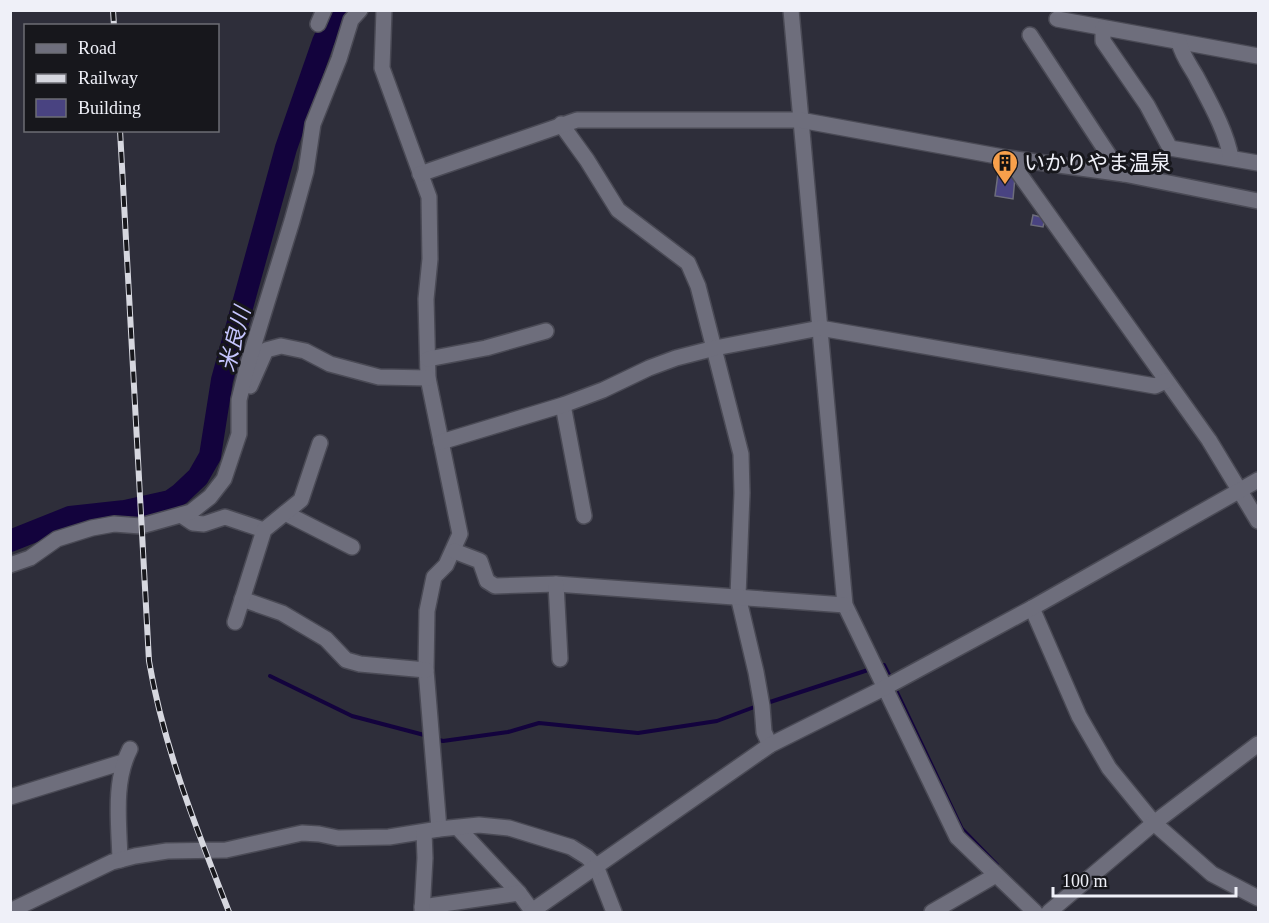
<svg xmlns="http://www.w3.org/2000/svg" width="1269" height="923" font-family="'Times New Roman','Noto Sans JP',serif">
<style>
.lines{fill:none;stroke-linecap:round;stroke-linejoin:round}
.stream{stroke:#13033d;stroke-width:4}
.river{stroke:#13033d;stroke-width:22}
.building{fill:#494381;stroke:#6d6d7b;stroke-width:1.5}
.minor-casing{stroke:#4a4a55;stroke-width:18}
.minor{stroke:#6e6e7c;stroke-width:15}
.rail-casing{stroke:#d6d7df;stroke-width:6}
.rail{stroke:#17171c;stroke-width:4;stroke-dasharray:11;stroke-linecap:butt}
.labels{text-anchor:middle;stroke-width:6;stroke-linejoin:round;paint-order:stroke}
.poi-label{font-size:21px;fill:#eff0f8;stroke:#17171c;text-anchor:start}
.water-label{font-size:22px;font-style:italic;fill:#c6c6fe;stroke:#17171c}
</style>
<rect width="100%" height="100%" fill="#2e2e3a"/>
<g class="lines">
<g class="stream">
<polyline points="878,667 884,665 891,679"/>
<polyline points="270,676 352,716 428,736"/>
<polyline points="894,686 962,829 997,865"/>
<polyline points="767,703 871,669"/>
<polyline points="435,739 443,741 508,732 539,723 638,733 717,721 757,706"/>
</g>
<polyline class="river" points="10,541 70,517 125,511 170,501 180,494 198,477 210,456 222,380 286,148 323,42 338,10"/>
</g>
<g class="building">
<polygon points="999,166 1009,168 1015,177 1013,199 995,196"/>
<polygon points="1033,215 1045,218 1043,227 1031,225"/>
</g>
<g class="lines">
<defs>
<g id="minor">
<polyline points="384,10 382,68 429,197 430,259 426,299 428,378 460,534 446,565 434,577 427,611 426,670 439,829"/>
<polyline points="791,10 845,605 957,837 1035,912"/>
<polyline points="1057,19 1258,56"/>
<polyline points="318,24 324,10"/>
<polyline points="1103,28 1103,41 1147,105 1170,148 1258,163"/>
<polyline points="1030,35 1112,160 1124,174"/>
<path d="M1179 42C1182 55 1189 64 1196 76 1209 101 1226 130 1231 158"/>
<polyline points="561,124 587,160 618,210 688,263 698,286 741,454 742,493 738,596 756,672 762,706 764,732 770,745"/>
<polyline points="1008,158 1124,174 1258,201"/>
<polyline points="420,174 577,120 800,120 1008,158 1209,440 1258,521"/>
<polyline points="428,359 486,348 546,331"/>
<polyline points="250,386 266,350 281,346 305,351 330,364 379,377 428,378"/>
<polyline points="563,405 584,516"/>
<polyline points="441,442 563,405 603,390 649,368 676,358 715,348 820,328 1155,386 1166,381"/>
<polyline points="285,513 352,547"/>
<polyline points="181,515 193,523 204,524 225,517 264,530"/>
<polyline points="454,551 480,561 487,581 495,586 556,584 845,605"/>
<polyline points="10,565 30,558 57,539 92,528 114,524 141,526 191,512 210,497 224,479 239,434 239,400 247,367 292,221 306,171 313,124 339,59 351,20 360,10"/>
<polyline points="556,584 560,659"/>
<polyline points="242,599 282,613 326,639 346,660 360,664 426,670"/>
<polyline points="1032,608 1079,716 1109,768 1154,823 1212,874 1258,898"/>
<polyline points="235,622 264,530 301,500 320,443"/>
<polyline points="10,797 123,762"/>
<polyline points="458,828 519,893 533,912"/>
<path d="M120 860C119 823 113 782 130 749"/>
<polyline points="422,907 519,893"/>
<polyline points="10,911 112,862 135,856 167,851 226,850 302,833 319,834 338,838 389,837 439,829 479,825 509,828 571,847 587,857 596,866 614,912"/>
<polyline points="532,911 770,745 884,688 1032,608 1258,480"/>
<polyline points="422,912 425,858 424,832"/>
<polyline points="932,912 996,875"/>
<polyline points="1049,912 1154,823 1258,744"/>
</g>
</defs>
<use href="#minor" class="minor-casing"/>
<use href="#minor" class="minor"/>
<defs>
<g id="rail">
<polyline points="113,10 114,26"/>
<path d="M120 130 149 661C164 749 197 830 229 912"/>
</g>
</defs>
<use href="#rail" class="rail-casing"/>
<use href="#rail" class="rail"/>
</g>
<defs>
<symbol id="building-pin" viewBox="-11 -11 22 30"><path d="M0 17L-7.5 6A9.5 9.5 0 1 1 7.5 6Z" fill="#f8a04b" stroke="#17171c"/><path d="M-4-6H4V6H1V3H-1V6H-4ZM-2.5-4.3h1.7v1.8h-1.7ZM.8-4.3h1.7v1.8H.8ZM-2.5-1h1.7V.8h-1.7ZM.8-1h1.7V.8H.8Z" fill="#111"/></symbol>
</defs>
<g fill-rule="evenodd">
<use href="#building-pin" x="990" y="148" width="30" height="40"/>
</g>
<g class="labels">
<g class="poi-label">
<text x="1024" y="170">いかりやま温泉</text>
</g>
<g class="water-label">
<text transform="translate(234 339) rotate(-75)" y="8">米良川</text>
</g>
</g>
<rect width="1269" height="923" fill="none" stroke="#eff0f8" stroke-width="24"/>
<rect x="24" y="24" width="195" height="108" fill="#17171c" stroke="#6d6e74" stroke-width="1.5"/>
<rect x="36" y="44" width="30" height="9" fill="#6e6e7c" stroke="#6d6e74" stroke-width="1.5"/>
<text x="78" y="54" font-size="18" fill="#eff0f8">Road</text>
<rect x="36" y="74" width="30" height="9" fill="#d6d7df" stroke="#6d6e74" stroke-width="1.5"/>
<text x="78" y="84" font-size="18" fill="#eff0f8">Railway</text>
<rect x="36" y="99" width="30" height="18" fill="#494381" stroke="#6d6e74" stroke-width="1.5"/>
<text x="78" y="114" font-size="18" fill="#eff0f8">Building</text>
<path d="M1053 887v9h183v-9" fill="none" stroke="#eff0f8" stroke-width="3"/>
<text x="1062" y="887" font-size="18" fill="#eff0f8" stroke="#17171c" stroke-width="4.5" paint-order="stroke">100 m</text>
</svg>
